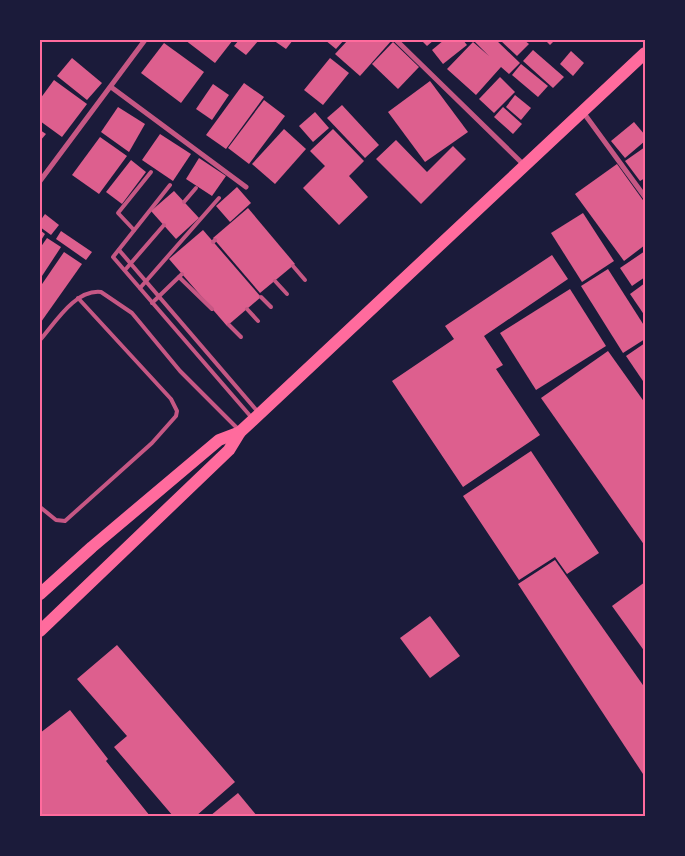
<svg xmlns="http://www.w3.org/2000/svg" width="685" height="856" font-family="Inter,sans-serif">
<style>
.building{fill:#dd5f8e}
.lines{fill:none;stroke-linecap:round;stroke-linejoin:round}
.service{stroke:#c65784;stroke-width:4}
.minor{stroke:#c65784;stroke-width:5}
.primary{stroke:#ff6b9d;stroke-width:12}
.neatline{fill:none;stroke:#ff6b9d;stroke-width:2}
</style>
<rect width="100%" height="100%" fill="#1b1b3a"/>
<g class="building">
<polygon points="185,40 233,40 215,63"/>
<polygon points="239,40 259,40 246,55 234,46"/>
<polygon points="273,40 293,40 286,49"/>
<polygon points="325,40 344,40 336,49"/>
<polygon points="348,40 392,40 360,76 335,54"/>
<polygon points="421,40 434,40 427,46"/>
<polygon points="444,40 463,40 467,45 443,64 432,50"/>
<polygon points="473,40 496,40 520,63 509,74 501,67 476,95 447,69 473,42 489,56"/>
<polygon points="500,40 524,40 529,44 517,56"/>
<polygon points="545,40 555,40 550,45"/>
<polygon points="393,42 419,67 398,89 372,64"/>
<polygon points="164,43 204,72 181,103 141,73"/>
<polygon points="533,50 564,77 553,88 523,61"/>
<polygon points="571,51 584,63 573,76 560,64"/>
<polygon points="72,58 102,83 87,100 57,76"/>
<polygon points="330,58 349,73 323,105 304,90"/>
<polygon points="521,64 548,86 538,97 512,75"/>
<polygon points="500,77 515,92 494,113 479,99"/>
<polygon points="54,80 87,104 62,137 40,121 40,99"/>
<polygon points="430,81 468,132 425,162 388,112"/>
<polygon points="244,83 264,97 226,149 206,135"/>
<polygon points="213,84 229,95 212,120 196,109"/>
<polygon points="515,95 531,108 521,120 506,107"/>
<polygon points="264,100 285,116 249,164 228,148"/>
<polygon points="342,105 379,145 365,158 327,118"/>
<polygon points="118,107 145,124 129,152 101,132"/>
<polygon points="503,107 522,124 513,134 494,117"/>
<polygon points="315,112 329,128 313,142 299,126"/>
<polygon points="634,122 645,135 645,141 625,158 611,141"/>
<polygon points="284,129 306,149 275,184 252,164"/>
<polygon points="333,129 364,161 349,176 368,197 339,225 303,188 325,166 310,151"/>
<polygon points="40,130 46,134 40,141"/>
<polygon points="160,134 191,154 173,181 142,160"/>
<polygon points="100,137 127,156 99,194 72,175"/>
<polygon points="396,140 427,172 453,146 466,159 421,204 376,159"/>
<polygon points="645,147 645,178 640,181 625,161"/>
<polygon points="199,158 226,176 212,196 186,179"/>
<polygon points="131,160 146,172 122,204 106,192"/>
<polygon points="617,164 645,203 645,245 624,261 575,194"/>
<polygon points="237,187 251,203 230,222 216,206"/>
<polygon points="174,191 199,218 176,239 151,211"/>
<polygon points="248,208 295,264 260,293 213,238"/>
<polygon points="583,213 614,261 582,282 551,233"/>
<polygon points="45,214 59,225 51,235 40,227 40,221"/>
<polygon points="40,230 45,234 40,242"/>
<polygon points="203,230 261,297 227,326 169,259"/>
<polygon points="61,231 92,252 86,260 56,239"/>
<polygon points="47,238 61,247 40,279 40,248"/>
<polygon points="645,251 645,277 632,286 620,268"/>
<polygon points="64,252 82,264 41,322 40,287"/>
<polygon points="552,255 568,279 484,336 503,365 496,369 540,435 463,487 392,381 454,339 445,326"/>
<polygon points="608,269 645,327 645,339 623,353 581,286"/>
<polygon points="645,283 645,316 630,294"/>
<polygon points="570,289 606,346 536,390 500,333"/>
<polygon points="645,343 645,384 626,356"/>
<polygon points="608,351 645,403 645,546 541,398"/>
<polygon points="531,451 599,553 567,574 555,557 519,580 463,496"/>
<polygon points="555,560 645,688 645,777 518,584"/>
<polygon points="645,582 645,652 612,606"/>
<polygon points="430,616 460,656 430,678 400,638"/>
<polygon points="117,645 235,782 196,816 173,816 114,747 127,736 77,679"/>
<polygon points="70,710 108,759 106,761 150,816 40,816 40,733"/>
<polygon points="238,793 257,816 210,816"/>
</g>
<g class="lines">
<g class="service">
<polyline points="170,185 113,257 252,418"/>
<polyline points="184,202 196,188"/>
<polyline points="134,230 118,213 151,172"/>
<polyline points="213,242 215,240"/>
<polyline points="119,250 258,412"/>
<polyline points="293,266 305,280"/>
<polyline points="125,270 164,225"/>
<polyline points="179,277 212,309"/>
<polyline points="275,281 287,294"/>
<polyline points="140,288 219,198"/>
<polyline points="261,297 271,307"/>
<polyline points="152,303 182,274"/>
<polyline points="247,309 258,321"/>
<polyline points="229,325 241,337"/>
<path d="M40 340C55 323 75 289 101 292L132 313 180 371 238 429"/>
<polyline points="40,507 56,520 65,521 152,443 176,416 177,411 171,399 78,298"/>
</g>
<g class="minor">
<polyline points="396,40 524,165"/>
<polyline points="111,87 246,187"/>
<polyline points="583,112 645,197"/>
<polyline points="40,181 145,40"/>
</g>
<g class="primary">
<polyline points="40,594 92,547 219,440 240,432"/>
<polyline points="40,631 229,450 240,432 253,420 645,53"/>
</g>
</g>
<rect width="685" height="856" fill="none" stroke="#1b1b3a" stroke-width="82"/>
<rect x="41" y="41" width="603" height="774" class="neatline"/>
</svg>
